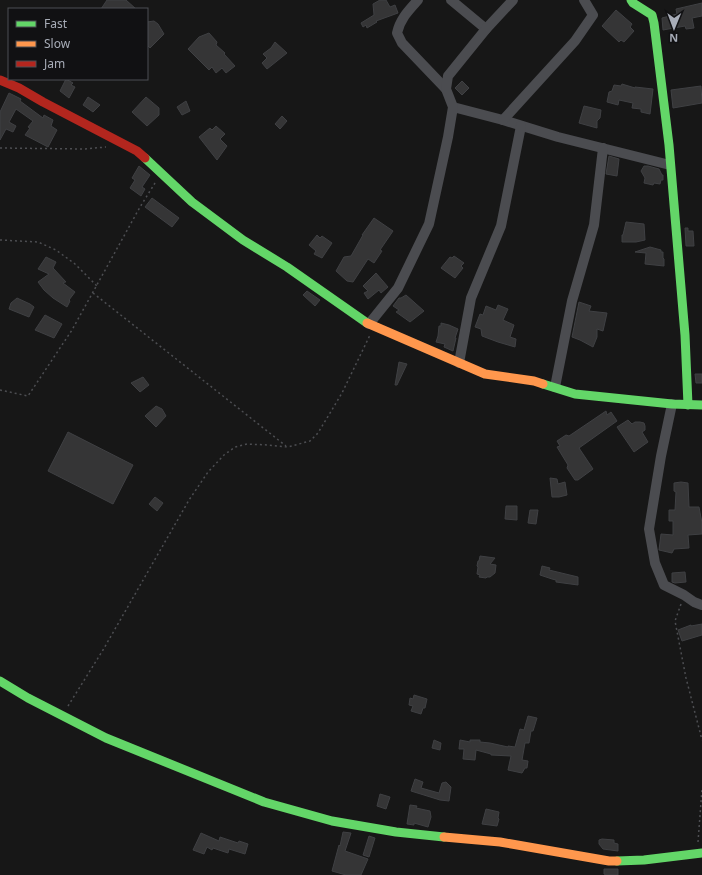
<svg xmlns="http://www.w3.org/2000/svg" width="702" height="875" font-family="'Noto Sans',sans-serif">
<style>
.building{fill:#353536;stroke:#3f4043}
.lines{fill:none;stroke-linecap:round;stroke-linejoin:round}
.path{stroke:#4d4e52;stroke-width:1.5;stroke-dasharray:2 3;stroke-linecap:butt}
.street{stroke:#4b4c50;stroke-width:10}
.fast{stroke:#63d668;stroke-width:9}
.slow{stroke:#ff974d;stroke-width:9}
.jam{stroke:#b3261e;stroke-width:9}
</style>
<rect width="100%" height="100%" fill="#171717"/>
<g class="building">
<polygon points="107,0 126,0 136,9 101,9"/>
<polygon points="380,0 386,0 390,7 395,5 398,13 376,21 377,22 367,28 366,25 363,27 361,23 374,15 373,4"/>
<polygon points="702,3 702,16 692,18 694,28 686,29 685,26 663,30 662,18 677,14 676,9"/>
<polygon points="616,10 632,24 630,27 634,31 624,42 621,40 619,42 602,26"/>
<polygon points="154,21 158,24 164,34 150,48 147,45 147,22"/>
<polygon points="209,33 217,42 216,45 225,53 224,54 235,66 226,73 222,68 216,73 212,67 209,70 188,49 199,37"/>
<polygon points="275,42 287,53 267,69 262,63 267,58 263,54 271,48"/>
<polygon points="66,79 73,83 71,85 75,87 69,98 60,91"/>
<polygon points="462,81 469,88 462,95 455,88"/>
<polygon points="622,84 635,88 635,87 653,89 650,114 641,112 641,109 632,108 633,103 619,100 618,105 607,102 609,92 612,91 614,85 621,86"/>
<polygon points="701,86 702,103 673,108 671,90"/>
<polygon points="9,93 21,99 20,101 43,118 44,115 53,120 51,126 57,130 48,147 25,135 30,128 28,127 33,121 16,109 9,122 16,126 13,132 6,129 0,140 0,112"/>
<polygon points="88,97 100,105 93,112 83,105"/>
<polygon points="146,97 159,108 159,115 147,126 132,112"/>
<polygon points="186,101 190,111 182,115 177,107"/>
<polygon points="584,106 601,110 600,118 597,121 597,128 579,123"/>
<polygon points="282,116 287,121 280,129 275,124"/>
<polygon points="216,126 225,134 220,139 227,146 217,160 199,137 210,128 212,130"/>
<polygon points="609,156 619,159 617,176 606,174"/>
<polygon points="139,166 150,175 142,187 145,189 141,196 130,188 135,180 132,178"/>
<polygon points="644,166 648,166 659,169 662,175 663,175 663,180 661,180 660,184 654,183 653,185 644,183 645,178 641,171"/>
<polygon points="152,198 179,218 172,227 145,207"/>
<polygon points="374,218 393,231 380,250 382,251 374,263 368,259 353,282 347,281 336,271 344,257 351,256 363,235 362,235"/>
<polygon points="626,222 644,224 645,240 636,242 622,242 622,235 623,235"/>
<polygon points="685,228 688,228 688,231 693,231 694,246 686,246"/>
<polygon points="317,235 320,238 322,236 332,243 322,258 314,254 316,251 309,245"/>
<polygon points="650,247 661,250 661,252 663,252 663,258 664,259 664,266 645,264 646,253 635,252"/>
<polygon points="454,256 464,263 461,266 463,268 455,278 441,268 450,257 452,258"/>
<polygon points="46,257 56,262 53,268 66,282 65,282 63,283 75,292 69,300 70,301 67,307 53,298 44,290 38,282 49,274 38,269"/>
<polygon points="376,273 388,287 381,293 379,290 368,299 364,293 368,291 363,286"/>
<polygon points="307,291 320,300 315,306 303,295"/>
<polygon points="406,295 424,311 410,322 396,312 399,310 393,306 399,298 401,298"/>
<polygon points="17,298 30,304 34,307 29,317 9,309 11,303"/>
<polygon points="579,302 591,306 589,311 607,313 603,331 597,329 597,337 593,347 580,340 572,337"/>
<polygon points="498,305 508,309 503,320 514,325 510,337 516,339 515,347 498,342 482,336 481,329 475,327 480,314 483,315 486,306 496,310"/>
<polygon points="45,315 62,324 54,338 35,330"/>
<polygon points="441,323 449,325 458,329 455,338 456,338 453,351 444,347 445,344 436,342 438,336 439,326 441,326"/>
<polygon points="399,362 407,364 397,385 395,385"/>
<polygon points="695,374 702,374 702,383 696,383"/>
<polygon points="143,377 149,385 140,392 131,383"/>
<polygon points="156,406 162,409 166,416 156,427 145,416"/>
<polygon points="606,411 607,415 611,412 617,421 579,448 593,469 578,480 575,480 567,468 568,465 557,447 560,446 557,441 566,435 569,436"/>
<polygon points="628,420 632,424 635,422 640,422 644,423 645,426 645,430 642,432 648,442 634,452 617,427"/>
<polygon points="68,432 133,465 113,504 48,471"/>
<polygon points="550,478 557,479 558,484 565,482 567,495 559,497 552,497"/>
<polygon points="681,482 688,483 689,507 699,507 702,523 702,534 688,535 689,548 674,549 672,553 659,550 661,534 673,535 673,521 669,521 669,510 675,510 676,492 674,491 674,483"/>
<polygon points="155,497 163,503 157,511 149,504"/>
<polygon points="506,506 517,506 517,520 505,519"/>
<polygon points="530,510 538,510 536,524 528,523"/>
<polygon points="480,556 495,558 490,564 496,565 495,573 490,577 487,577 486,578 479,577 480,575 477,574 478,567 477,566 478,561 479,561"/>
<polygon points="542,566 550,568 549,570 578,577 578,585 556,582 556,580 552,579 540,575"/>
<polygon points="685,572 686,582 675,583 672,582 672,573"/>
<polygon points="702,624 702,635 682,641 678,630 691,625 691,626"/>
<polygon points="414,695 427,699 425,708 423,708 421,714 411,711 413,706 409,705 410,698 413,699"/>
<polygon points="528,716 537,718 533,731 531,731 529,743 525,743 522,760 528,761 527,768 525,768 522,773 508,770 511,756 491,755 491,754 476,750 475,760 463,759 464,749 459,749 460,740 470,742 470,740 480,740 480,742 490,743 508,747 508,746 515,747 520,729 524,730"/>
<polygon points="434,740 441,743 440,750 432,748"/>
<polygon points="415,779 423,782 421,788 439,793 442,783 446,782 451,787 449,801 440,800 411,791"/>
<polygon points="380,794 390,797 386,809 377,806"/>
<polygon points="410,805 417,806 416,808 430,811 431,817 428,827 414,823 414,825 407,824"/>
<polygon points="486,809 499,812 498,818 499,819 497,826 482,824"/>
<polygon points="343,832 351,833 345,851 368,859 361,875 346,875 332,871 339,845 340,846"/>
<polygon points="201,833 219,841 220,837 238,843 239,841 248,844 245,854 229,849 228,853 213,848 212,850 207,847 204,854 193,850"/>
<polygon points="369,836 375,838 369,857 363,855"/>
<polygon points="602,839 614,840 614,843 618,844 618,851 603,849 599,844 599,840"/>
<polygon points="604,869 618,869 618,875 606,875 604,874"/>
</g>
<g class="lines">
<g class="path">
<polyline points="0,148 85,149 106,147"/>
<polyline points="0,240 38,242 56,250 75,264 97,286"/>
<polyline points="93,293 286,446"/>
<polyline points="0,390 28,396 72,330 140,207 155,183"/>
<polyline points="681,604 675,621 686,678 702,740"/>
<polyline points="68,706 103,650 189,500 208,472 224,455 235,447 247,444 268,445 288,447 310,441 318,433 342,393 370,335"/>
<polyline points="698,842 702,789"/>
</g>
<g class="street">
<path d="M418 0C409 10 400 19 397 33L402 43 446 89"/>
<polyline points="451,0 486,29"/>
<polyline points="453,107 503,120 558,137 670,165"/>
<polyline points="503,120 575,41 593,15 584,0"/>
<polyline points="369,324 398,288 429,224 448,137 453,107 446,89 448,76 486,29 513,0"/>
<polyline points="459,363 471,298 501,226 521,126"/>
<polyline points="555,387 572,301 594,225 603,148"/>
<polyline points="672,404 661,456 649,529 655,563 664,585 684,595 694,602 702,605"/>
</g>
<g class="fast">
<polyline points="631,0 633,3 652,15 654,23 669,145 685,335 688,405"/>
<polyline points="145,158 192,202 243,240 287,267 367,323"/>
<polyline points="543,384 575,394 672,404 702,405"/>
<polyline points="0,681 28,698 106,738 264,802 332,821 396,832 444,837"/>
<polyline points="617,861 644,860 702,853"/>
</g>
<g class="slow">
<polyline points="367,323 485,374 534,381 543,384"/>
<polyline points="444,837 500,842 609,861 617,861"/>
</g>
<polyline class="jam" points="0,80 19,88 43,102 137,151 145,158"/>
</g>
<rect x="8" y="8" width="140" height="72" fill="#111113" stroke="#4d4f55"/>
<rect x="16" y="21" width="20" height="6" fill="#63d668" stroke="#4d4f55"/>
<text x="44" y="28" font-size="12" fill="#a8adb8">Fast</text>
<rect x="16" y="41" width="20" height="6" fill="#ff974d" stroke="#4d4f55"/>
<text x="44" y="48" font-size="12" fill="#a8adb8">Slow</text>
<rect x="16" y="61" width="20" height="6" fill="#b3261e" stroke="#4d4f55"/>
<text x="44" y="68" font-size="12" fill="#a8adb8">Jam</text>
<g transform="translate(674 28) rotate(181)" stroke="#111113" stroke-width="3" paint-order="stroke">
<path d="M0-3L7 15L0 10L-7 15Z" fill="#a8adb8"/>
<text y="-6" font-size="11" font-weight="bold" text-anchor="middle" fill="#a8adb8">N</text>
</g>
</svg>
